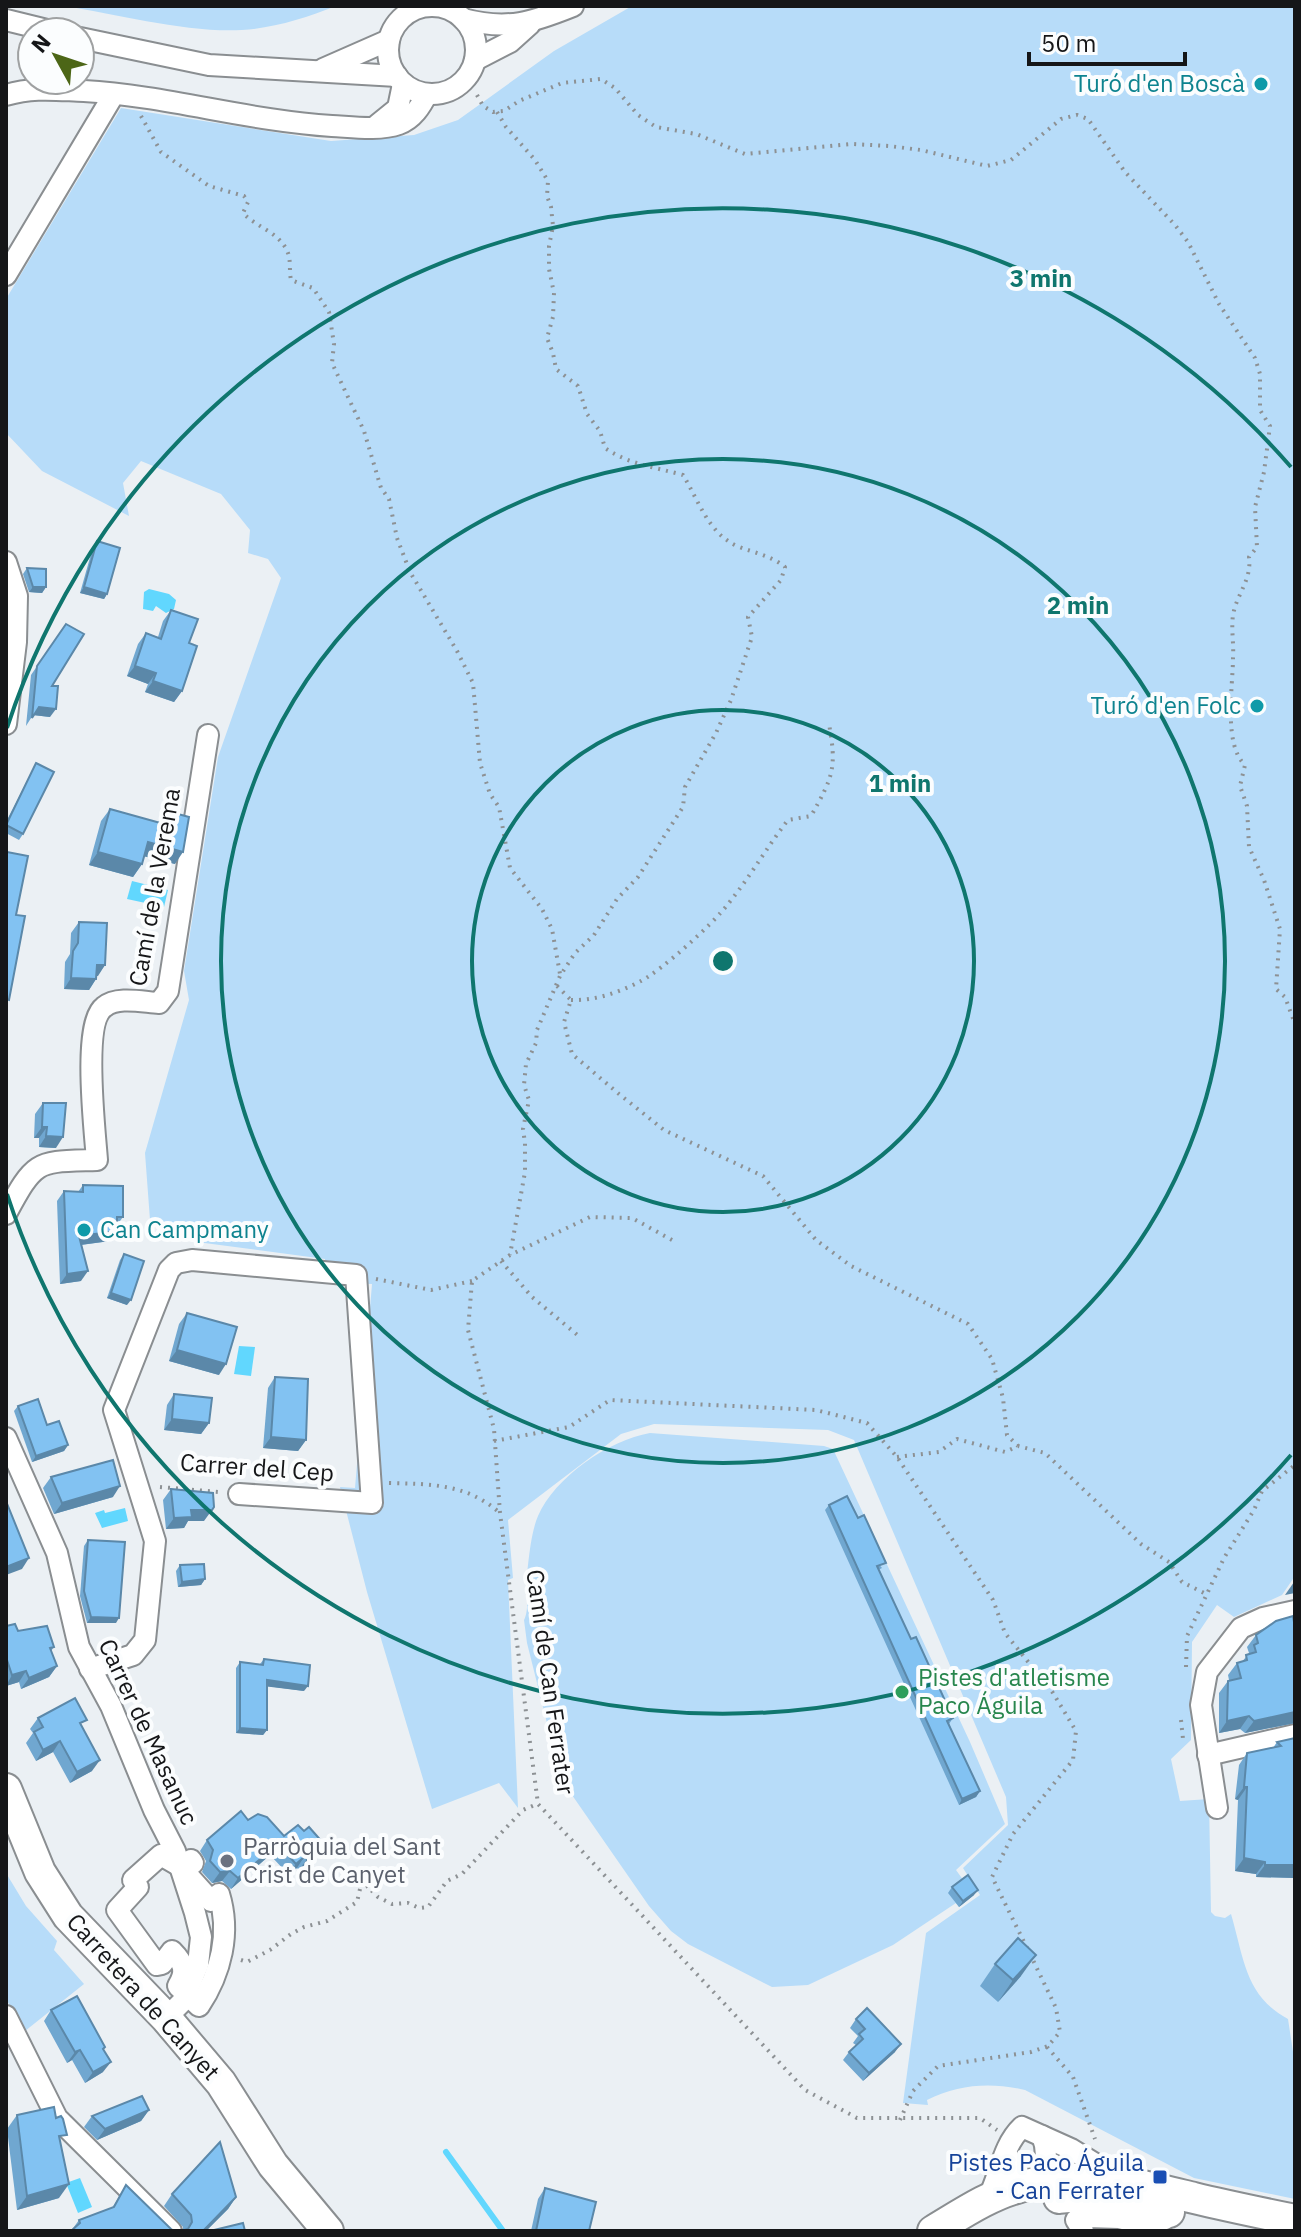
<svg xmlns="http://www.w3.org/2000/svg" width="1301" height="2237" font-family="'IBM Plex Sans',sans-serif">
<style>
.green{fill:#b7dcf9}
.water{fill:#61d7fe}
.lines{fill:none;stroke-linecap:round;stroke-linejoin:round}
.stream{stroke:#61d7fe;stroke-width:6}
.street-casing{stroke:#8a8e91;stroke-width:24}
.secondary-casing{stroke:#8a8e91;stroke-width:34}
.path{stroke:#8d9194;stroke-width:4;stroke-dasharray:2 6;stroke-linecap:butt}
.street{stroke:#fff;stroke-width:20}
.secondary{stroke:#fff;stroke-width:30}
.wall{fill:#70a7d0}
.shaded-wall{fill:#5b88a9}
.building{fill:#82c2f2;stroke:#5b88a9;stroke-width:2}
.ring{fill:none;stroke:#0f766e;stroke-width:4}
.culture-dot{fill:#0f9aa8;stroke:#fbfdfe;stroke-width:3}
.leisure-dot{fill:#2e9e5b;stroke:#fbfdfe;stroke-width:3}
.worship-dot{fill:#6b7280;stroke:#fbfdfe;stroke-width:3}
.transit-dot{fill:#1a4fb4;stroke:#fbfdfe;stroke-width:3}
.labels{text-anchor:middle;stroke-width:8;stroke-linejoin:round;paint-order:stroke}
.culture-label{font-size:24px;fill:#0d838f;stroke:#fbfdfe;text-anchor:end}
.street-label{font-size:24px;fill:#151618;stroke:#fbfdfe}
.leisure-label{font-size:24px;fill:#27864d;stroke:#fbfdfe;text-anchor:start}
.worship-label{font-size:24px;fill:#5b616d;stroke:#fbfdfe;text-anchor:start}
.transit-label{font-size:24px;fill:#164399;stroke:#fbfdfe;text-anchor:end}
.centre{fill:#0f766e;stroke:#fbfdfe;stroke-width:4}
.ring-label{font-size:24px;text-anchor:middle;font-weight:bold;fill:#0f766e;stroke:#fbfdfe;stroke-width:8;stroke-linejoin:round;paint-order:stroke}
</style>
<rect width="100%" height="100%" fill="#ebf0f4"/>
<g class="green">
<path d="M66 6H336C306 18 274 28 242 30 189 33 118 15 66 6Z"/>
<path d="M632 6H1295V1576L1282 1595 1234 1617 1217 1605 1192 1642 1191 1740 1171 1759 1180 1801 1209 1799 1211 1912 1215 1916 1225 1918 1231 1914C1244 1958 1245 1996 1288 2019L1295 2065V2199L1194 2178 1025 2090C991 2082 959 2084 927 2100L928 2105 903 2103 926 1933 980 1895 963 1868 1008 1825 1006 1797 854 1440 828 1430 654 1424 621 1434 508 1520 513 1578 508 1580 518 1808 499 1783 432 1809 367 1592 340 1487 355 1488 372 1284 325 1282V1259L174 1239 150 1220 145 1153 189 1000 184 971 218 757 281 578 268 559 248 553 250 530 221 494 141 461 123 483 129 516 42 471 6 433V299L121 108 331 141 414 135 458 120 554 51Z"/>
<path d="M650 1433 824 1446 833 1449 970 1742 1005 1824 956 1870 974 1895 959 1907 956 1903 893 1945 808 1985 772 1987 688 1944 671 1931 649 1906 572 1795 559 1771 527 1643 524 1620C530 1610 526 1579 528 1565 530 1549 532 1530 538 1516 555 1477 609 1440 650 1433Z"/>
<polygon points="6,1873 26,1906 57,1941 54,1950 84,1984 25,2031 6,1999"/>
</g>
<g class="water">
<polygon points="149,589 169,594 176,600 174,609 166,613 156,606 153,611 143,609 144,592"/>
<polygon points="132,881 168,890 164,907 127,899"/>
<polygon points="239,1346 255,1347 251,1376 234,1374"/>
<polygon points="125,1508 128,1521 102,1528 95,1513 104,1510 105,1513"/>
<polygon points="80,2178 92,2207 78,2213 66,2183"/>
</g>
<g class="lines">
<polyline class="stream" points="446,2152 503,2231"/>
<defs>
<g id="street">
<circle cx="432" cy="50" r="44"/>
<path d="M463 19C508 31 533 22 573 6"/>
<polyline points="6,20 55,32"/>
<polyline points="80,38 209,65 397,76"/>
<polyline points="475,60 510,42 530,24"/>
<polyline points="323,69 389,40"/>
<path d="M6 95C34 87 55 90 84 91 168 96 249 121 332 126 352 127 379 131 399 124 413 119 421 106 427 94"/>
<polyline points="377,125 398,108 403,84"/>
<polyline points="6,275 114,94"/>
<polyline points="6,562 17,596 16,642 6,724"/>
<path d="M6 1214C36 1158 37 1162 97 1160 95 1132 82 1023 104 1007 117 996 142 1002 159 1003L168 991 208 735"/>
<polyline points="6,1438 57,1553 79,1647 111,1706 154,1810 175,1851 195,1913 201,1937 198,1965 183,2001 166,2018"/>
<polyline points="90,1669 133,1655 145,1640 155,1541 114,1410 169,1270 176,1263 192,1260 356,1275 372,1503 239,1494"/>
<polyline points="1208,1755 1295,1735"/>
<polyline points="1217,1808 1201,1705 1207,1672 1241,1628 1263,1618 1295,1611"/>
<path d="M161 1855 180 1866 191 1860 193 1863 184 1871 211 1901 219 1894C231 1933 221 1973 199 2006L178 1986C187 1971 184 1963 172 1951L162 1964 157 1965 117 1910 138 1887 133 1880Z"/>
<polyline points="6,2016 57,2118 171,2231"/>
<path d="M1006 2153 1021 2179 1035 2183C1046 2170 1049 2152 1042 2136"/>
<path d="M987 2201C1000 2176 1002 2146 1022 2127L1071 2149 1118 2178"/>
<polyline points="1083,2231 1076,2220 1087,2217 1119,2218 1148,2225 1165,2219 1171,2213"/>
</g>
<g id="secondary">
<polyline points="6,1789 40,1872 68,1916 166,2018 221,2083 273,2165 328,2231"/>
<path d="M1059 2198C1094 2193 1135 2203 1169 2212"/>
<path d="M933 2231C960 2215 989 2195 1020 2187 1083 2169 1132 2183 1194 2198 1227 2206 1261 2213 1295 2220"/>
</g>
</defs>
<use href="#street" class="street-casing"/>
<use href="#secondary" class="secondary-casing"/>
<g class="path">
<path d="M477 95 483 106 493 112 504 111 519 101 562 83 601 79 615 88 638 115 656 127 696 134 745 154 852 144 889 146 921 150 987 166 1011 160 1061 119 1077 115 1088 119 1125 172 1175 225 1188 242 1219 304 1255 358 1260 374V410L1270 426 1264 472 1255 507 1257 547 1249 557C1252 580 1237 593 1233 615 1231 630 1234 643 1233 658 1233 685 1223 745 1245 765L1240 786 1247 806 1249 847 1264 880 1280 929 1276 989 1285 997 1295 1024"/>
<path d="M497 112 506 127 535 160 548 181 547 196 551 207 553 226 549 246V269L554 293 553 317 547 338 553 353 556 369 578 386 587 414 600 431 605 448C630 465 655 467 683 475 699 501 708 533 737 546 754 553 770 555 785 567L781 580 748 617 752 637 731 700 716 733 685 787 683 807 638 877 617 899 594 935 575 953 560 976 537 1030 536 1043 526 1064 524 1085 529 1100 523 1129 525 1143V1172L510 1255"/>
<path d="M141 116 161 152 209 186 244 196 248 202 243 213C257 228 280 232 288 253 291 261 289 271 291 280L313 288 329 312 334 344 332 363 364 431 381 488 389 499 397 538 410 572 457 651 473 683 480 763 490 794 499 807 510 868 542 909 552 929 560 974"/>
<polyline points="557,986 571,1000 564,1022 572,1054 619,1094 664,1130 763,1176 816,1240 851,1266 968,1324 992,1359 1003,1398 1007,1435 1018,1446"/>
<path d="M571 1000C595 1001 620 992 641 981 662 970 713 924 728 904 750 877 767 847 788 820L811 816C833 777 837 768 829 724"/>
<polyline points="672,1240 632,1218 590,1217 510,1255 472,1281 468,1330 494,1429 500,1513 538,1804 805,2090 857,2118 980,2118 997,2130"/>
<polyline points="501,1261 532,1297 581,1338"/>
<polyline points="376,1279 431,1290 472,1281"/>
<polyline points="494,1441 569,1427 610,1400 816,1410 867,1423 897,1457 993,1600 1005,1633 1053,1693 1076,1731 1073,1760 1013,1834 992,1877 1027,1948"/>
<polyline points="897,1457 939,1452 957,1439 1005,1452 1018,1446 1045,1453 1141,1544 1169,1562 1182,1582 1206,1594"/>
<path d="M389 1483C432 1484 467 1484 500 1513"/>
<polyline points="160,1487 219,1492"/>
<polyline points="1186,1667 1187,1636 1224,1558 1254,1510 1262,1491 1295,1465"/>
<polyline points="1181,1720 1183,1739 1186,1741"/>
<polyline points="241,1960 247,1962 270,1950 291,1934 304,1927 327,1921 357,1902 360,1889 367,1886 378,1897 392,1904 408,1903 419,1908 428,1907 447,1881 462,1874 523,1810 537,1804"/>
<polyline points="1047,2047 1073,2077 1095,2139"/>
<polyline points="900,2120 913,2091 938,2066 1031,2052 1048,2046 1060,2032 1056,2008 1031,1956"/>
</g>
<use href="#street" class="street"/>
<use href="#secondary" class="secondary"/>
</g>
<g class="wall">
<polygon points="97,541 107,594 104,599 80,593 93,547"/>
<polygon points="27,568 46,587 42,593 29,592 23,574"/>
<polygon points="171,610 189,643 182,691 174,702 145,692 148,684 127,676 138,644 146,633 158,637 163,621"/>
<polygon points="66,624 52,686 50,717 33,715 26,726 31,675"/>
<polygon points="36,763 23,834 19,840 6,833 6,822"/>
<polygon points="110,809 159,823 167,811 175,864 144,856 142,864 133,877 89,865 101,821"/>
<polygon points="79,922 105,965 97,976 96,979 89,990 64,989 65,962 70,954 71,933"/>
<polygon points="43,1103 56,1148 39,1147 39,1138 34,1138 35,1114"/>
<polygon points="83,1185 123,1217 117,1225 117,1231 110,1241 81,1245 81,1281 60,1284 57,1201 64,1191 78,1192"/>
<polygon points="124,1254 127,1305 107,1298 120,1260"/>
<polygon points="187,1313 219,1375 169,1361 179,1324"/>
<polygon points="275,1377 306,1440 298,1451 263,1448 268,1388"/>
<polygon points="174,1394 209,1423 201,1434 164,1430 167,1405"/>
<polygon points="18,1406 47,1425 68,1445 64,1451 32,1462 14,1411"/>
<polygon points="51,1477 113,1497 54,1514 43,1488"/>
<polygon points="171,1489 204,1521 188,1521 184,1528 166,1529 163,1500"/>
<polygon points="829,1505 882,1568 878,1570 911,1639 953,1718 949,1724 980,1791 976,1797 959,1805 825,1510"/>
<polygon points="88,1540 116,1623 87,1623 80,1596 84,1546"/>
<polygon points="180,1565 205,1579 201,1585 178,1587 176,1571"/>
<polygon points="6,1626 54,1647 51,1651 57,1666 49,1677 21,1689 19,1682 6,1686"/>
<polygon points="1295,1628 1295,1723 1245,1733 1240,1729 1219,1733 1219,1693 1228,1681 1229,1680 1228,1675 1237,1663 1242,1662 1249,1653 1247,1647 1256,1635"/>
<polygon points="264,1659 304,1691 267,1686 267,1730 263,1735 236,1733 236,1668 240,1662 260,1664"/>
<polygon points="38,1718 82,1727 92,1771 70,1783 53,1752 36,1761 26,1743 33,1733 30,1729"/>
<polygon points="1295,1738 1295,1878 1256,1877 1256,1874 1235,1871 1238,1800 1235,1799 1239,1765 1247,1753 1273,1748 1277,1742"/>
<polygon points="284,1836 316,1855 299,1870 297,1868 288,1874 270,1855 231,1889 222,1881 212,1883 202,1872 206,1861 200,1851 207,1840"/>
<polygon points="952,1887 974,1895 959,1907 948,1893"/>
<polygon points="995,1964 1021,1976 998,2002 980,1986"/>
<polygon points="51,2010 104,2049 103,2072 85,2083 72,2060 67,2063 44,2021"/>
<polygon points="856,2019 895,2052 863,2081 843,2060 849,2052 856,2045 853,2043 858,2036 850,2028"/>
<polygon points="149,2110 141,2121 97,2140 84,2127 92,2116"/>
<polygon points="17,2115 61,2143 59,2198 17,2210 7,2129"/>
<polygon points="126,2185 171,2229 71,2231 79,2220 112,2208"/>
<polygon points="545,2188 589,2231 531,2231 538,2199"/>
<polygon points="172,2194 236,2197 228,2209 206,2231 181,2231 183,2230 183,2227 164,2206"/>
</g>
<g class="shaded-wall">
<polygon points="33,587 46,587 42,593 29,592"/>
<polygon points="84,587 107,594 104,599 80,593"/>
<polygon points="135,666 156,673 148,684 127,676"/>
<polygon points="153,681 182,691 174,702 145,692"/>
<polygon points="39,707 56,709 50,717 33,715"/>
<polygon points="148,842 183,852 175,864 139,855"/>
<polygon points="98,852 142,864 133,877 89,865"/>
<polygon points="97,965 105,965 98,976 89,976"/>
<polygon points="71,978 96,979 89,990 64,989"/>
<polygon points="42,1127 47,1127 39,1138 34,1138"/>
<polygon points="46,1136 63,1137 56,1148 39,1147"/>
<polygon points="117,1231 110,1241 72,1246 79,1236"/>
<polygon points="88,1271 81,1281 60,1284 67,1274"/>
<polygon points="111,1293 131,1300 127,1305 107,1298"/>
<polygon points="177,1350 226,1364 219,1375 169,1361"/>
<polygon points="172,1419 209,1423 201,1434 164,1430"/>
<polygon points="271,1437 306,1440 298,1451 263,1448"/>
<polygon points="68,1445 64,1451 32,1462 36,1456"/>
<polygon points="120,1486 113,1497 54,1514 62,1503"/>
<polygon points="191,1510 212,1510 204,1521 188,1521 184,1528 166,1529 174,1518"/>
<polygon points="29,1558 22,1569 6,1575 6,1567"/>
<polygon points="205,1579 201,1585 178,1587 182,1582"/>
<polygon points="1294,1582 1295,1582 1295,1593 1285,1595"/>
<polygon points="91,1617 119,1618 116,1623 87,1623"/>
<polygon points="57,1666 49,1677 21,1689 29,1678"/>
<polygon points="26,1671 19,1682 6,1686 12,1675"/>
<polygon points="267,1680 308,1686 304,1691 263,1686"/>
<polygon points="1295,1712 1295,1723 1245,1733 1254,1721"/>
<polygon points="1249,1716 1240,1729 1219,1733 1227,1721"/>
<polygon points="240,1728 267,1730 263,1735 236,1733"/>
<polygon points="60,1741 53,1752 36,1761 43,1750"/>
<polygon points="100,1760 92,1771 70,1783 77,1772"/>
<polygon points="1244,1787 1247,1787 1238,1800 1235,1799"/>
<polygon points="980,1791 976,1797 959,1805 962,1799"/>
<polygon points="278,1844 270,1855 231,1889 238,1878"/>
<polygon points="324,1844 316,1855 299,1870 307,1859"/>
<polygon points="304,1857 297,1868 288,1874 296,1864"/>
<polygon points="1244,1858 1265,1862 1256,1874 1235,1871"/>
<polygon points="1265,1865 1295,1865 1295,1878 1256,1877"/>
<polygon points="230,1871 222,1881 212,1883 220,1872"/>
<polygon points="978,1890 974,1895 959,1907 963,1901"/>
<polygon points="1036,1955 1021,1976 998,2002 1013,1980"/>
<polygon points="901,2044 895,2052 863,2081 869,2073"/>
<polygon points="80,2050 72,2060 67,2063 75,2052"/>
<polygon points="111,2062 103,2072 85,2083 93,2072"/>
<polygon points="149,2110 141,2121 97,2140 105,2129"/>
<polygon points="69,2184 59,2198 17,2210 27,2196"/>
<polygon points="236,2197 228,2209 206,2231 203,2231"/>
</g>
<g class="building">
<polygon points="97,541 120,548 107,594 84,587"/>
<polygon points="27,568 46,569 46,587 33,587"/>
<polygon points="171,610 198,619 189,643 197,646 182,691 153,681 156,673 135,666 146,633 161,639"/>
<polygon points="66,624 84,634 52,686 58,686 56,709 39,707 32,718 37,666"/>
<polygon points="36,763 54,772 23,834 6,825"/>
<polygon points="110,809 164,824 167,811 189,817 183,852 148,842 142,864 98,852"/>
<polygon points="7,852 28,856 16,915 25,916 9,1000 6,999 6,858"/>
<polygon points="79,922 107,923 105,965 97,965 96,979 71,978 73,951 78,943"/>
<polygon points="43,1103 66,1103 63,1137 46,1136 47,1127 42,1127"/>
<polygon points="83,1185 123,1186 123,1217 117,1217 117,1231 79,1236 88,1271 67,1274 64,1191 83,1192"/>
<polygon points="124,1254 144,1261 131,1300 111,1293"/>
<polygon points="187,1313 237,1327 226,1364 177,1350"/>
<polygon points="275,1377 308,1379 306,1440 271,1437"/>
<polygon points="174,1394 212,1398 209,1423 172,1419"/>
<polygon points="38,1399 47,1425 59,1421 68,1445 36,1456 18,1406"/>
<polygon points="113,1460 120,1486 62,1503 51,1477"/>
<polygon points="171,1489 213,1493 214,1507 212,1510 191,1510 192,1517 174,1518"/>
<polygon points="847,1496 858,1518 864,1515 886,1563 877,1566 911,1639 916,1637 953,1718 947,1721 980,1791 962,1799 829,1505"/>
<polygon points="6,1501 29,1558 6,1567"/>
<polygon points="88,1540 125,1542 119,1618 91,1617 84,1591"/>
<polygon points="204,1564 205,1579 182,1582 180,1565"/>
<polygon points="1293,1616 1295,1628 1295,1712 1254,1721 1249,1716 1227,1721 1228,1681 1241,1678 1237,1663 1247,1660 1246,1655 1256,1652 1254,1645 1258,1643 1256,1635 1276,1621"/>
<polygon points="15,1624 18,1631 47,1626 54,1647 50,1648 57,1666 29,1678 26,1671 12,1675 6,1657 6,1626"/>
<polygon points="264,1659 310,1665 308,1686 267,1680 267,1730 240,1728 240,1662 263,1665"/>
<polygon points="75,1698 87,1720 80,1723 100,1760 77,1772 60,1741 43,1750 34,1732 43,1727 38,1718"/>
<polygon points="1295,1738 1295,1865 1265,1865 1265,1862 1244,1858 1247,1787 1244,1787 1247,1753 1281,1746 1277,1742"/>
<polygon points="241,1811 248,1820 258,1814 267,1817 284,1836 298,1825 304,1831 309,1827 324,1844 307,1859 304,1857 296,1864 278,1844 238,1878 230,1871 220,1872 210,1861 213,1850 207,1840"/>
<polygon points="968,1875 978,1890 963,1901 952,1887"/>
<polygon points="1018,1938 1036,1955 1013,1980 995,1964"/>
<polygon points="77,1996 105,2047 103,2049 111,2062 93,2072 80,2050 75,2052 51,2010"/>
<polygon points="867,2008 901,2044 869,2073 849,2052 863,2039 859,2034 865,2029 856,2019"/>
<polygon points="142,2096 149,2110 105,2129 92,2116"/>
<polygon points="54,2107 56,2118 61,2116 63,2119 67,2135 59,2136 69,2184 27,2196 17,2115"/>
<polygon points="220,2142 236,2197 203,2231 181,2231 188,2229 192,2222 191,2215 172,2194"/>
<polygon points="126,2185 171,2229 174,2231 71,2231 80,2223 79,2220 114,2207"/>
<polygon points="545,2188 596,2202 589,2231 536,2231"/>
<polygon points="243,2223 245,2231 210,2231"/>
</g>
<g class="ring">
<circle cx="723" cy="961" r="251"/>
<circle cx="723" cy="961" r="502"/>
<path d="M1291 1455A753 753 0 0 1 7 1194M7 728A753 753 0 0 1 1291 467"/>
</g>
<g class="culture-dot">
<circle cx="1261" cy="84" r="8"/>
<circle cx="1257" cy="706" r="8"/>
<circle cx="84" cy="1230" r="8"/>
</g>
<circle class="leisure-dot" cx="902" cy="1692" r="8"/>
<circle class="worship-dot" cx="227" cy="1861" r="8"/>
<rect class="transit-dot" x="1152" y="2169" width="16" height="16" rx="4"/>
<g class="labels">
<g class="culture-label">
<text x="1245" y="92">Turó d'en Boscà</text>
<text x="1241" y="714">Turó d'en Folc</text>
<text x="100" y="1238" text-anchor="start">Can Campmany</text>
</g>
<g class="street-label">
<text transform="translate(155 887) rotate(-80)" y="8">Camí de la Verema</text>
<text transform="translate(257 1468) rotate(4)" y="8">Carrer del Cep</text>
<text transform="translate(550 1682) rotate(82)" y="8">Camí de Can Ferrater</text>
<text transform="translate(148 1732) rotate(65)" y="8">Carrer de Masanuc</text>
<text transform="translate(143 1997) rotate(48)" y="8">Carretera de Canyet</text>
</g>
<g class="leisure-label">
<text x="918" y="1686">Pistes d'atletisme<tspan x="918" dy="28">Paco Águila</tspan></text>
</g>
<g class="worship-label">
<text x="243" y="1855">Parròquia del Sant<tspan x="243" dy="28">Crist de Canyet</tspan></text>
</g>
<g class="transit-label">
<text x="1144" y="2171">Pistes Paco Águila<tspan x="1144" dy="28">- Can Ferrater</tspan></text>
</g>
</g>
<circle cx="723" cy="961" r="12" class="centre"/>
<g class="ring-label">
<text x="1041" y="287">3 min</text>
<text x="1078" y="614">2 min</text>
<text x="900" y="792">1 min</text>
</g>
<rect width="1301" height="2237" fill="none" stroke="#151618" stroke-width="16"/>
<g transform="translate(56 56) rotate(310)"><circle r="38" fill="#fbfdfe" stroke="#9fa1a2" stroke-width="2"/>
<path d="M0-6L14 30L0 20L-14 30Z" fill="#4c6617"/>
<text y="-12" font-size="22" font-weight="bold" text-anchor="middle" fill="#151618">N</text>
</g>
<path d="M1029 52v12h156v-12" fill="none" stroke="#151618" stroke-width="4"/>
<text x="1041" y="52" font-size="24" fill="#151618" stroke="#fbfdfe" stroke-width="6" paint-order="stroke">50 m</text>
</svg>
